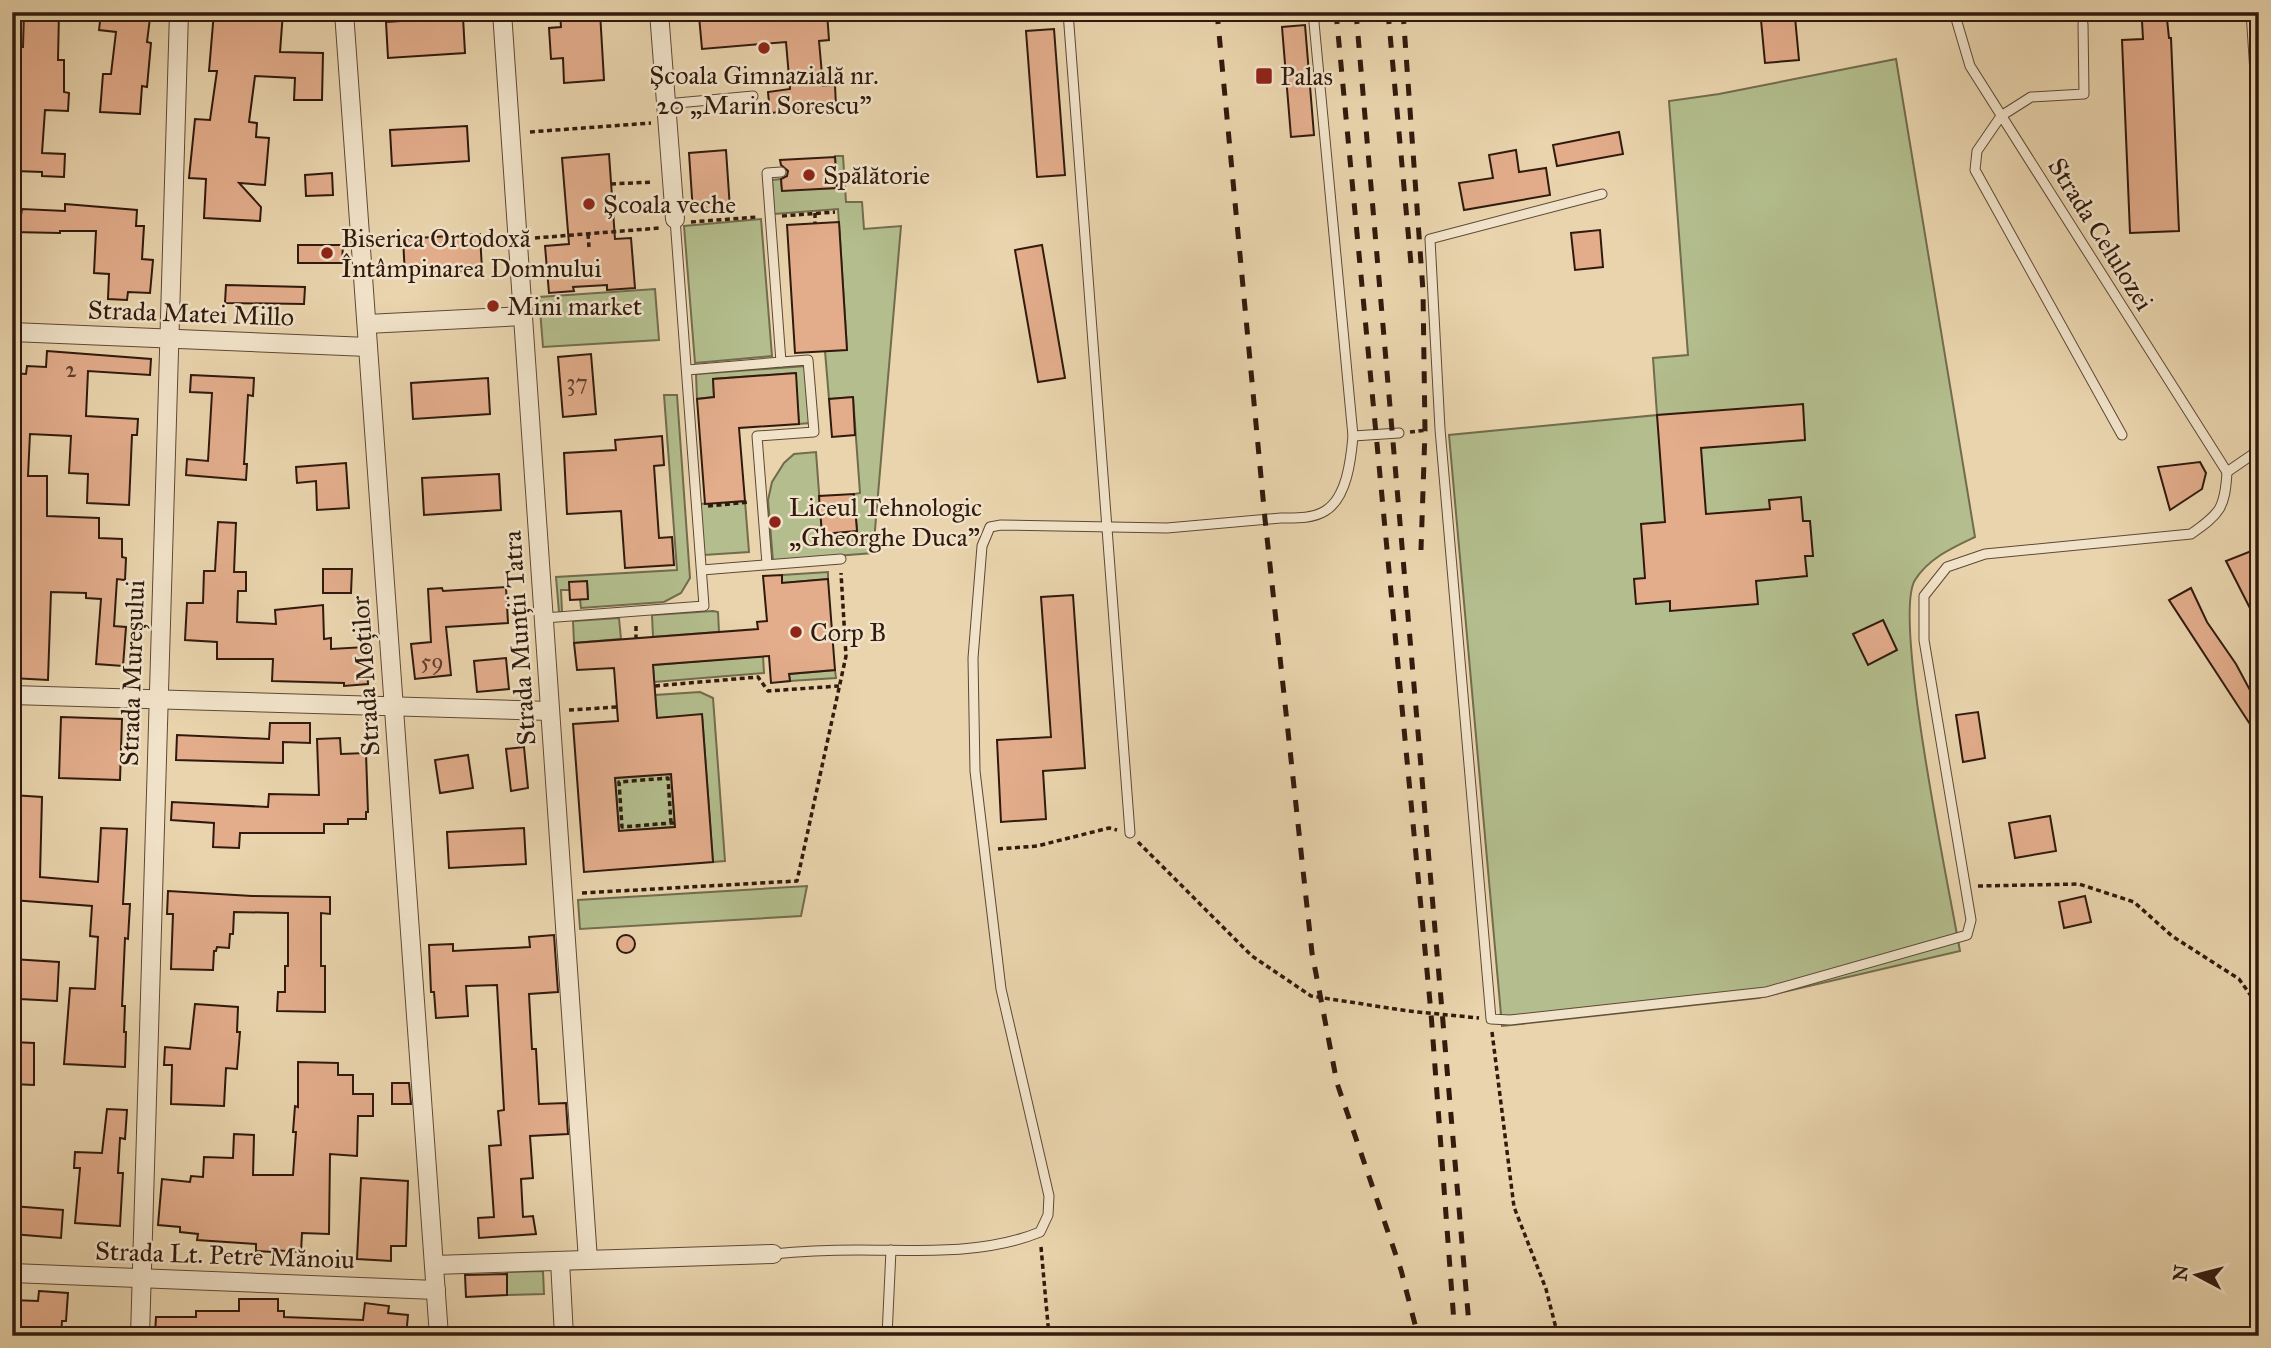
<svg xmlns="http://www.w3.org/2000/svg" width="2271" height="1348" font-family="'IM FELL Great Primer',serif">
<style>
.green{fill:#b3bd8d;stroke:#726c4d;stroke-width:2}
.building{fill:#e3ad8c;stroke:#311a0d;stroke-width:2;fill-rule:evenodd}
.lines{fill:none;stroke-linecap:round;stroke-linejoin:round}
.lane-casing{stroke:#5f4835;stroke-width:11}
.street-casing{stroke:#5f4835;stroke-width:20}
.path{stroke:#311a0d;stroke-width:3.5;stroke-dasharray:5 3.5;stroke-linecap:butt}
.lane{stroke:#f1e3ca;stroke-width:9}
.street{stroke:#f1e3ca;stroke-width:18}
.rail{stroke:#311a0d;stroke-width:5;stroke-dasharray:12 12;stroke-linecap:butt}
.poi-dot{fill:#8f2418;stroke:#f1e3ca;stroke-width:2.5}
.labels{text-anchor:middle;stroke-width:5;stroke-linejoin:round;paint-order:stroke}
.number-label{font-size:23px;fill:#5e3f2d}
.poi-label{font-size:26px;fill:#311a0d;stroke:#f1e3ca;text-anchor:start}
.street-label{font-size:26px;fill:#311a0d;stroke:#f1e3ca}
</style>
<rect width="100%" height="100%" fill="#e9d4ad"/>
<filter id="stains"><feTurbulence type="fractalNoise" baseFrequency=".00286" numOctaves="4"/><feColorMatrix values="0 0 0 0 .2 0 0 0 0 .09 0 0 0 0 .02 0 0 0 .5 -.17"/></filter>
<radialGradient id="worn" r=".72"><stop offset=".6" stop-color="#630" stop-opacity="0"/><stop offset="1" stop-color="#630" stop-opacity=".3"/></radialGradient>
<g class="green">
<path d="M1896 59 1975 537C1952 548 1929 558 1915 580 1892 617 1950 893 1960 951L1758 998 1502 1026 1449 435 1657 415 1653 358 1688 355 1669 101 1719 94Z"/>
<polygon points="835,156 843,156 846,202 862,202 864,229 901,226 873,553 773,561 768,500 772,482 784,463 794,454 816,452 822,533 857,531 854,494 860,493 853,397 829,399 825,351 847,349 838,209 774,214 772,180 781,179 782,190 837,188"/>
<polygon points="761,219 772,356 695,363 684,226"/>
<polygon points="655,289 659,340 543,347 539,297"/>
<polygon points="806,366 810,423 799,424 795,373 713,379 714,397 697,399 696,374"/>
<polygon points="664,395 677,395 690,578 681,593 664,602 581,608 580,599 588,598 587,582 570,582 570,590 561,590 562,612 559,612 556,577 677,570"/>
<polygon points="745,501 749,552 704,555 700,504"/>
<polygon points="828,572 828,579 782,583 782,575"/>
<polygon points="713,611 718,612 719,632 653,637 652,615"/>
<polygon points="619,618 621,639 574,643 573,621"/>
<polygon points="763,656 764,673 654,682 653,665"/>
<polygon points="835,670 836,678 790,681 789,674"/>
<polygon points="700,692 713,698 725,861 713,862 702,715 657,718 655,695"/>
<polygon points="671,774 675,827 619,831 615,778"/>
<polygon points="807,886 801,916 580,929 578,900"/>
<polygon points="543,1271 544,1294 507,1295 506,1272"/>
</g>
<g class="building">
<polygon points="24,12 59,12 58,60 64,60 64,92 69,93 68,111 45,110 42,153 65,154 64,177 42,176 42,172 16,171 16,167 12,166 12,47 23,47"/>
<polygon points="214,12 283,12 280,52 323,53 322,100 294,100 295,78 255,76 249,122 257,123 256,137 269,138 265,185 239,183 261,207 260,221 204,218 206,179 189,178 195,119 210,120 217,71 209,71"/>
<polygon points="560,12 600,12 604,80 564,83 563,58 551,59 549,28 561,27"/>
<polygon points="747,12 827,12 829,40 819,41 823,86 835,85 836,107 770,113 768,92 790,89 786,42 702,49 699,16"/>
<polygon points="101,13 150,18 147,42 151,43 147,87 142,86 140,114 100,112 103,74 111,74 116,32 99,30"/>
<polygon points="463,17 465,53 388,58 386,22"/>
<polygon points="1795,17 1799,60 1765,63 1761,20"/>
<polygon points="2167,19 2169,38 2171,38 2179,231 2130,233 2122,40 2143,39 2142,21"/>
<polygon points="1305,25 1314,135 1291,137 1282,27"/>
<polygon points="1054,29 1065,175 1037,177 1026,31"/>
<polygon points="467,126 469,161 392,166 390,130"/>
<polygon points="1619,132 1623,154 1557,166 1553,145"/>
<polygon points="726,150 730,209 693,212 689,153"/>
<polygon points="1516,150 1519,172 1546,168 1550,195 1464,210 1459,183 1493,178 1489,155"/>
<polygon points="609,154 615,239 631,238 635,288 607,290 607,285 573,287 574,291 549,293 545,246 569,244 562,158"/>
<polygon points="835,157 837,188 782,191 781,179 787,176 788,171 781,165 780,160"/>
<polygon points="332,173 333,195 306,196 305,175"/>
<polygon points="65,204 137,210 136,226 144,226 142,259 153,260 150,293 128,292 127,300 108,299 109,274 94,273 96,231 60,231 60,233 12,232 12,215 21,215 22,209 65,211"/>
<polygon points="839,222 847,350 795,353 787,225"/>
<polygon points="1600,230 1603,267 1575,270 1571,233"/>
<polygon points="480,234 482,270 405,275 403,239"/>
<polygon points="298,245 343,245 342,263 298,263"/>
<polygon points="1042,245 1065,378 1038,382 1015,250"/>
<polygon points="226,285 305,287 304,304 225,303"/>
<polygon points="47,351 151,359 150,375 88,371 86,416 138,419 137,435 132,435 129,505 87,503 88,474 69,473 71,436 30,434 28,476 47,476 47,516 99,518 99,538 122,539 122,557 126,558 125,580 117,579 114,626 126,627 123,666 96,664 101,599 86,598 86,593 51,592 48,680 12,678 12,373 26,374 27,366 46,367"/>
<polygon points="591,354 596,414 563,417 558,357"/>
<polygon points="796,373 799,424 739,428 745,501 705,504 697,399 714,397 713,379"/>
<polygon points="191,375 254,378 253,396 248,395 244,464 247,464 246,480 186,475 187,459 208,461 212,393 190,392"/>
<polygon points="488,378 490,414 413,419 411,383"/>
<polygon points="853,397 855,435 832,437 829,399"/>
<polygon points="1803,404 1805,440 1701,448 1706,514 1770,509 1769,500 1801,497 1803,521 1810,521 1813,556 1805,556 1807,576 1756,581 1758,604 1670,611 1670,601 1636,604 1634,579 1645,578 1641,524 1665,522 1657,415"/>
<polygon points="662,436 664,465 654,466 659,538 672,537 674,565 625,568 621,511 567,514 564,453 616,450 615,440"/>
<polygon points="2200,462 2206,473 2202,489 2170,510 2158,467"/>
<polygon points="346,463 349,508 317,510 316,481 297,483 296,467"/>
<polygon points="499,474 501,510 424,515 422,478"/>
<polygon points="854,494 857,531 822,534 819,496"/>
<polygon points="218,522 236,523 234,572 246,572 246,591 238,591 237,622 276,624 275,610 323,605 324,639 331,638 331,649 366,647 368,684 344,686 344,683 272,681 273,659 217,659 217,642 185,640 187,603 203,603 204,571 215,571"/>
<polygon points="2259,548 2259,626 2226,561"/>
<polygon points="323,569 352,569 351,593 323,593"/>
<path d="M782 575V583L828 579 835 670 789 674 790 681 771 683 769 656 653 665 657 718 702 714 713 862 584 872 573 724 618 721 614 668 577 670 574 643 758 629 757 622 767 621 763 576ZM671 774 675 827 619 831 615 778Z"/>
<polygon points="587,581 588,599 570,600 569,582"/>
<polygon points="506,587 508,623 446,627 451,675 415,679 411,644 431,642 428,589 442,588 443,591"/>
<polygon points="2191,588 2207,622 2236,664 2259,707 2259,738 2169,600"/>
<polygon points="1073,595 1085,768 1043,771 1046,819 1001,822 997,740 1051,737 1041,597"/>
<polygon points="1883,620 1897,650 1868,665 1853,634"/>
<polygon points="506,658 509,689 477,692 474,661"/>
<polygon points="1978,712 1985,758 1963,762 1956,715"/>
<polygon points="61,717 122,719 120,780 59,778"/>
<polygon points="270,723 310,723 310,743 283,742 283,763 176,760 177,735 269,739"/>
<polygon points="340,738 341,754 366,753 368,812 366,812 366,819 348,819 348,824 324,824 324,833 240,833 239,848 213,847 214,823 171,820 172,802 268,807 269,794 319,795 317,739"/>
<polygon points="524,747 528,788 511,791 506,749"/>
<polygon points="468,755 473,788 440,793 435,760"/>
<polygon points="12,795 42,797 40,877 98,882 101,828 127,829 123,904 130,904 128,939 125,938 122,1006 125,1006 124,1032 126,1032 125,1067 64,1064 70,988 95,989 98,937 90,936 92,906 12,900"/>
<polygon points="2050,816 2056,851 2015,858 2009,823"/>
<polygon points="524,828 526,864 449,868 447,832"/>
<polygon points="168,891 252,896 330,897 330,914 321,913 321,966 325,966 325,1012 277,1011 278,992 285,992 285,966 288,966 288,913 234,912 233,934 230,934 229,948 217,947 216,951 214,951 213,970 171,969 173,914 167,914"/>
<polygon points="2085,896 2091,922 2064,928 2059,902"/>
<polygon points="554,935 558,992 529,994 532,1049 536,1049 539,1104 566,1103 568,1134 530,1136 533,1178 521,1179 523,1217 533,1216 536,1234 479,1238 478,1218 494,1217 489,1146 501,1145 498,1111 504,1110 497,985 466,986 468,1016 436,1018 434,992 431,992 429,945 453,944 453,951 530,947 529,937"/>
<circle cx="626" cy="944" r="9"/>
<polygon points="12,959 59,962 57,1001 20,999 21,996 12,995"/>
<polygon points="195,1004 238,1007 237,1032 240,1032 237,1069 226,1068 224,1106 171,1104 172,1065 164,1065 165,1047 190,1049"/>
<polygon points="12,1042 34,1043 34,1085 12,1084"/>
<polygon points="298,1062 338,1063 338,1075 353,1075 353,1094 373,1094 373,1116 358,1116 357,1156 330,1154 329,1234 302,1233 301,1252 273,1250 273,1252 256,1251 256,1244 197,1240 198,1234 180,1232 180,1227 158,1225 162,1179 190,1182 191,1176 203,1177 204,1157 233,1158 234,1134 254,1135 253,1175 293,1175 296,1132 293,1132 295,1106 298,1107"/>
<polygon points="392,1083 409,1083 411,1104 392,1104"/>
<polygon points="107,1109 127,1110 125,1139 120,1138 118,1173 123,1173 120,1226 75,1223 80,1168 74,1168 75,1152 102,1153"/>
<polygon points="361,1178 408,1181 406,1246 391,1246 391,1261 357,1259"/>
<polygon points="12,1206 63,1210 61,1238 12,1234"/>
<polygon points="507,1274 507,1295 466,1297 465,1275"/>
<polygon points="39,1291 68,1293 66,1321 62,1321 61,1336 39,1336 39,1329 12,1328 12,1300 38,1301"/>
<polygon points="239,1299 278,1299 278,1311 284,1311 284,1317 363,1320 365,1303 389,1306 388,1313 408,1315 406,1336 155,1334 156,1317 196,1317 196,1311 239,1311"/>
</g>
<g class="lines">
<defs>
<g id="lane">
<polyline points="1068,12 1130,833"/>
<polyline points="1954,12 1970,66 2227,472"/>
<polyline points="2251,12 2259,133"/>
<polyline points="2083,24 2084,94 2031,97 2001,116 1977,151 1975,170 2122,435"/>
<polyline points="666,104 753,96"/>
<path d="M1602 194 1430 239 1440 429 1491 1019 1510 1020 1766 992 1967 935 1971 920 1924 640V596L1947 567 1985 554 2191 534C2220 514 2225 508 2227 472"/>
<polyline points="687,370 781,362 767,173 781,172"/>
<polyline points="1353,436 1399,433"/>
<polyline points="2227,472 2259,450"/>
<polyline points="767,564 757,436 814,432 808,360 781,362"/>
<polyline points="702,570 841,559"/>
<polyline points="544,618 704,606 675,219"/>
<path d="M773 1254C802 1251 830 1250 859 1250 918 1250 984 1255 1040 1232L1048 1215 1049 1196 1001 989 975 771 973 658 982 546 990 527 1001 525 1167 528 1281 518C1295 518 1312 519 1325 511 1347 498 1351 459 1353 436L1313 12"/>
<polyline points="887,1336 891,1250"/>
</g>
<g id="street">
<polyline points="344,12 439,1336"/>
<polyline points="502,12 588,1260"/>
<polyline points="659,12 675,219"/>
<polyline points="367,324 523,316"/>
<polyline points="12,332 368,347"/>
<polyline points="12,695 550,711"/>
<polyline points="560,1261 564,1336"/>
<polyline points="434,1265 773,1254"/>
<polyline points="12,1273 436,1290"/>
<polyline points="140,1336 179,12"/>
</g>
</defs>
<use href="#lane" class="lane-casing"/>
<use href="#street" class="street-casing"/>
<g class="path">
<polyline points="530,132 651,123"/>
<polyline points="611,184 653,182"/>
<polyline points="815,213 815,224"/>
<polyline points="782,216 835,212"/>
<polyline points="691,222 757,217"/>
<polyline points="588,234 589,247"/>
<polyline points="535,238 660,228"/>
<polyline points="1410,432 1427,430"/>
<polyline points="708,506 750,502"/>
<polyline points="636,626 636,638"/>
<polyline points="655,686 758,677 768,691 839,686"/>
<polyline points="569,710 617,707"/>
<polyline points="671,823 668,778 619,782 622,827 671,823 675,823"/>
<polyline points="1138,842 1252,956 1311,996 1408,1011 1479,1018"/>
<polyline points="998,849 1037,846 1109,828 1117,830"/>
<polyline points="1978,886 2079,884 2134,902 2172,936 2239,979 2259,1007"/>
<polyline points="582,893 797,881 846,656 841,573"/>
<polyline points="1492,1032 1514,1207 1546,1289 1558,1336"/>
<polyline points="1041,1247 1049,1336"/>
</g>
<use href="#lane" class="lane"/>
<use href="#street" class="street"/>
<g class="rail">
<polyline points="1217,12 1265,519 1312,953 1337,1083 1401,1270 1418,1336"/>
<polyline points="1336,12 1431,1013 1455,1336"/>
<polyline points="1356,12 1470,1336"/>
<polyline points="1388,12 1411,264"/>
<polyline points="1403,12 1423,291 1425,431 1421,550"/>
</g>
</g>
<g class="poi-dot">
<circle cx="764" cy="48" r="7"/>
<rect x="1255" y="67" width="18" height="18" rx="3.5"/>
<circle cx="809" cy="175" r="7"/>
<circle cx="589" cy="204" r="7"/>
<circle cx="327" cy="253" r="7"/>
<circle cx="493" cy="306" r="7"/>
<circle cx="775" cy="522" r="7"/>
<circle cx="796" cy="632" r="7"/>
</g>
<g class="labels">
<g class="number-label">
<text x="71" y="377">2</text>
<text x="577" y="390">37</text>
<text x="432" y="669">59</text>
</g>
<g class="poi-label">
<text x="764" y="84" text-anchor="middle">Școala Gimnazială nr.<tspan x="764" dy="30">20 „Marin Sorescu”</tspan></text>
<text x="1280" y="85">Palas</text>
<text x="823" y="184">Spălătorie</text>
<text x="603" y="213">Școala veche</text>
<text x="341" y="247">Biserica Ortodoxă<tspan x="341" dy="30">Întâmpinarea Domnului</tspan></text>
<text x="507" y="315">Mini market</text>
<text x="789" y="516">Liceul Tehnologic<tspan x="789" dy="30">„Gheorghe Duca”</tspan></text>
<text x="810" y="641">Corp B</text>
</g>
<g class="street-label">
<text transform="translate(2101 234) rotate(58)" y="9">Strada Celulozei</text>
<text transform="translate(191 313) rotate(2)" y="9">Strada Matei Millo</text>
<text transform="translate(519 638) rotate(-94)" y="9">Strada Munții Tatra</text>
<text transform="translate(132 673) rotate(-88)" y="9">Strada Mureșului</text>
<text transform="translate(365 676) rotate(-94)" y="9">Strada Moților</text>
<text transform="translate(225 1255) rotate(2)" y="9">Strada Lt. Petre Mănoiu</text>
</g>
</g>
<rect width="2271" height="1348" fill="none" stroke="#e9d4ad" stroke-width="42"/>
<rect x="14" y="14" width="2243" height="1320" fill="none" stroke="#311a0d" stroke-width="3.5"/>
<rect x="21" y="21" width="2229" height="1306" fill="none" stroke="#311a0d" stroke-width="2"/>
<g transform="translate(2197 1275) rotate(277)" stroke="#f1e3ca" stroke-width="5" paint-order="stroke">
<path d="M0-5L12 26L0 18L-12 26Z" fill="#311a0d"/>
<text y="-10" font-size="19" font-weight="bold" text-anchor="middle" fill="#311a0d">N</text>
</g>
<rect width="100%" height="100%" filter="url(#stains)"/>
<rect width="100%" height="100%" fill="url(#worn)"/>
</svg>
